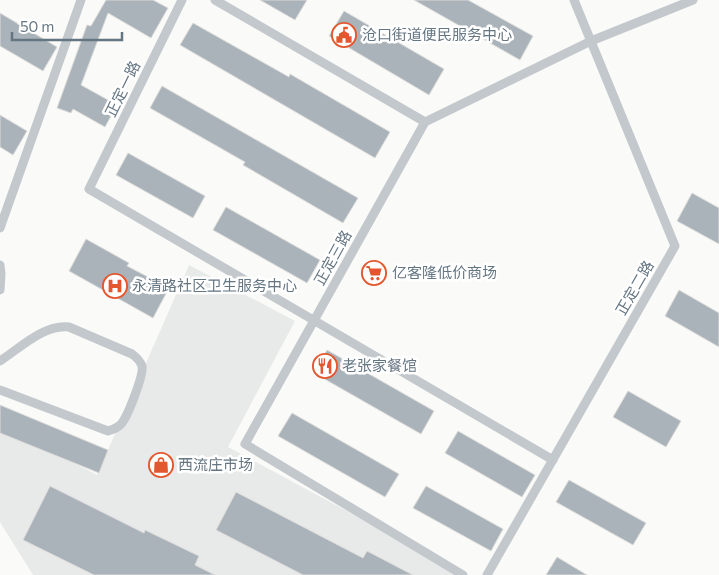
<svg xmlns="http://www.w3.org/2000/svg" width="719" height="575" font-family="Commissioner,'Noto Sans SC',sans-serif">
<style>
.built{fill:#e8e9e9}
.building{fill:#aab3b9;stroke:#dcdcda}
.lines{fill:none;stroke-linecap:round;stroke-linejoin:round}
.lane{stroke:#c3c8cc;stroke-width:9}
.labels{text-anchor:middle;stroke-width:5;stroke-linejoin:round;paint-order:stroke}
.poi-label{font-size:15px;fill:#657683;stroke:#fff;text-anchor:start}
.street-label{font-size:15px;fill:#657683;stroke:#fff}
</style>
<rect width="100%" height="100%" fill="#fafaf8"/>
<polygon class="built" points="189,265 295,321 228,447 466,575 33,575 0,522 0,425 97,475"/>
<g class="building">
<polygon points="106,0 153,0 168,8 151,38 108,13 81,85 117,105 105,127 73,109 71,113 57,108 87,25 91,26"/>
<polygon points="260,0 307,0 295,20"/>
<polygon points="414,0 468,0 533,36 520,60"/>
<polygon points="344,11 444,69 429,95 329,36"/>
<polygon points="0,13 57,47 43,71 0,46"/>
<polygon points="193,23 289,77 290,74 390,132 375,158 180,45"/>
<polygon points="162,86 358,198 343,223 243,165 245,162 150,108"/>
<polygon points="0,115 27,131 13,155 0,147"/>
<polygon points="128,153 205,196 193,218 116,175"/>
<polygon points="692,193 719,208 719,244 677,221"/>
<polygon points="226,207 320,260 307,283 213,230"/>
<polygon points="86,239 129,263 127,266 169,288 153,318 69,271"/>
<polygon points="679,290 719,313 719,347 665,316"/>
<polygon points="327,350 434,411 421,434 314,373"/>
<polygon points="628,391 681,421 666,447 613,417"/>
<polygon points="0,405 108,450 99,473 0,433"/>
<polygon points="292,413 399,474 385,497 278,436"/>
<polygon points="458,431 535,475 522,497 445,453"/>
<polygon points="569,480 646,523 633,545 556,502"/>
<polygon points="50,486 144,533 145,530 199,556 195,565 215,575 94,575 23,540"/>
<polygon points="426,486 503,529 491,551 413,508"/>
<polygon points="236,492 363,558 367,551 413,575 303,575 216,530"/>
<polygon points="557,557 587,575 546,575"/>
</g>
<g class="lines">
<g class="lane">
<polyline points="182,0 89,189 553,460"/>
<polyline points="215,0 425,122"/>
<polyline points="0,228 81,0"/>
<polyline points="0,265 1,274 0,290"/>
<path d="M0 361C20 348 44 324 69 327L132 354C136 357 140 360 142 366 144 375 128 415 122 423 118 428 114 429 108 431L0 390"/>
<polyline points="463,575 245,444 425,122 591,41 693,0"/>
<polyline points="487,575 675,246 574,0"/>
</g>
</g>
<defs>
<symbol id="civic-ring" viewBox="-11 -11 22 22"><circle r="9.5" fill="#fff" stroke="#e4572e" stroke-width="1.5"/><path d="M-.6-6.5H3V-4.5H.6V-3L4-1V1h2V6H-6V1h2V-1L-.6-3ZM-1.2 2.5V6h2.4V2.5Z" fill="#e4572e"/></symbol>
<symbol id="supermarket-ring" viewBox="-11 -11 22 22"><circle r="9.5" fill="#fff" stroke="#e4572e" stroke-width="1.5"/><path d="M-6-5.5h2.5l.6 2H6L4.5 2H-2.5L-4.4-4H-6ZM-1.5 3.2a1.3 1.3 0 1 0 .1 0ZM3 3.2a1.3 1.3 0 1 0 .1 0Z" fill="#e4572e"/></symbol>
<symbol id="hospital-ring" viewBox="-11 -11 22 22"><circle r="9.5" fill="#fff" stroke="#e4572e" stroke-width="1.5"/><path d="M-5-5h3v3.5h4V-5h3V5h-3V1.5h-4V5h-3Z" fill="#e4572e"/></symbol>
<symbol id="restaurant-ring" viewBox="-11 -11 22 22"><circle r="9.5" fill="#fff" stroke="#e4572e" stroke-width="1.5"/><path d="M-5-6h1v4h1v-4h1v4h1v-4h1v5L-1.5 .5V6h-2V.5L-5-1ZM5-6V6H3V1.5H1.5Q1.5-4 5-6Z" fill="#e4572e"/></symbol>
<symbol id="shop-ring" viewBox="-11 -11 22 22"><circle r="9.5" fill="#fff" stroke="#e4572e" stroke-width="1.5"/><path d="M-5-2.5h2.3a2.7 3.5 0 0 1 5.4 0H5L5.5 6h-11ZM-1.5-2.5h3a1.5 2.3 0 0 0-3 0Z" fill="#e4572e"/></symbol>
</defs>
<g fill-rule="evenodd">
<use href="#civic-ring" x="330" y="21" width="28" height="28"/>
<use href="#supermarket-ring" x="360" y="259" width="28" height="28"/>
<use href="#hospital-ring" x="101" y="272" width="28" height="28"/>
<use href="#restaurant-ring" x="311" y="352" width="28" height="28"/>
<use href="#shop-ring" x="147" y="451" width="28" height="28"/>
</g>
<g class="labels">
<g class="poi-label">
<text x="362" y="40">沧口街道便民服务中心</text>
<text x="392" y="278">亿客隆低价商场</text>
<text x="132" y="291">永清路社区卫生服务中心</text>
<text x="342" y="371">老张家餐馆</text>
<text x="178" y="470">西流庄市场</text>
</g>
<g class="street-label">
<text transform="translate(123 89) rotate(-64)" y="5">正定一路</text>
<text transform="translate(333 258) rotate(-61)" y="5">正定三路</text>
<text transform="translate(635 288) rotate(-60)" y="5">正定二路</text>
</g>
</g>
<path d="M12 32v8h110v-8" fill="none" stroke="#657683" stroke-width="2.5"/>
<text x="20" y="32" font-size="15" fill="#657683" stroke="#ffffff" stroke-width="4" paint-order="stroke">50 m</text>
</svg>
